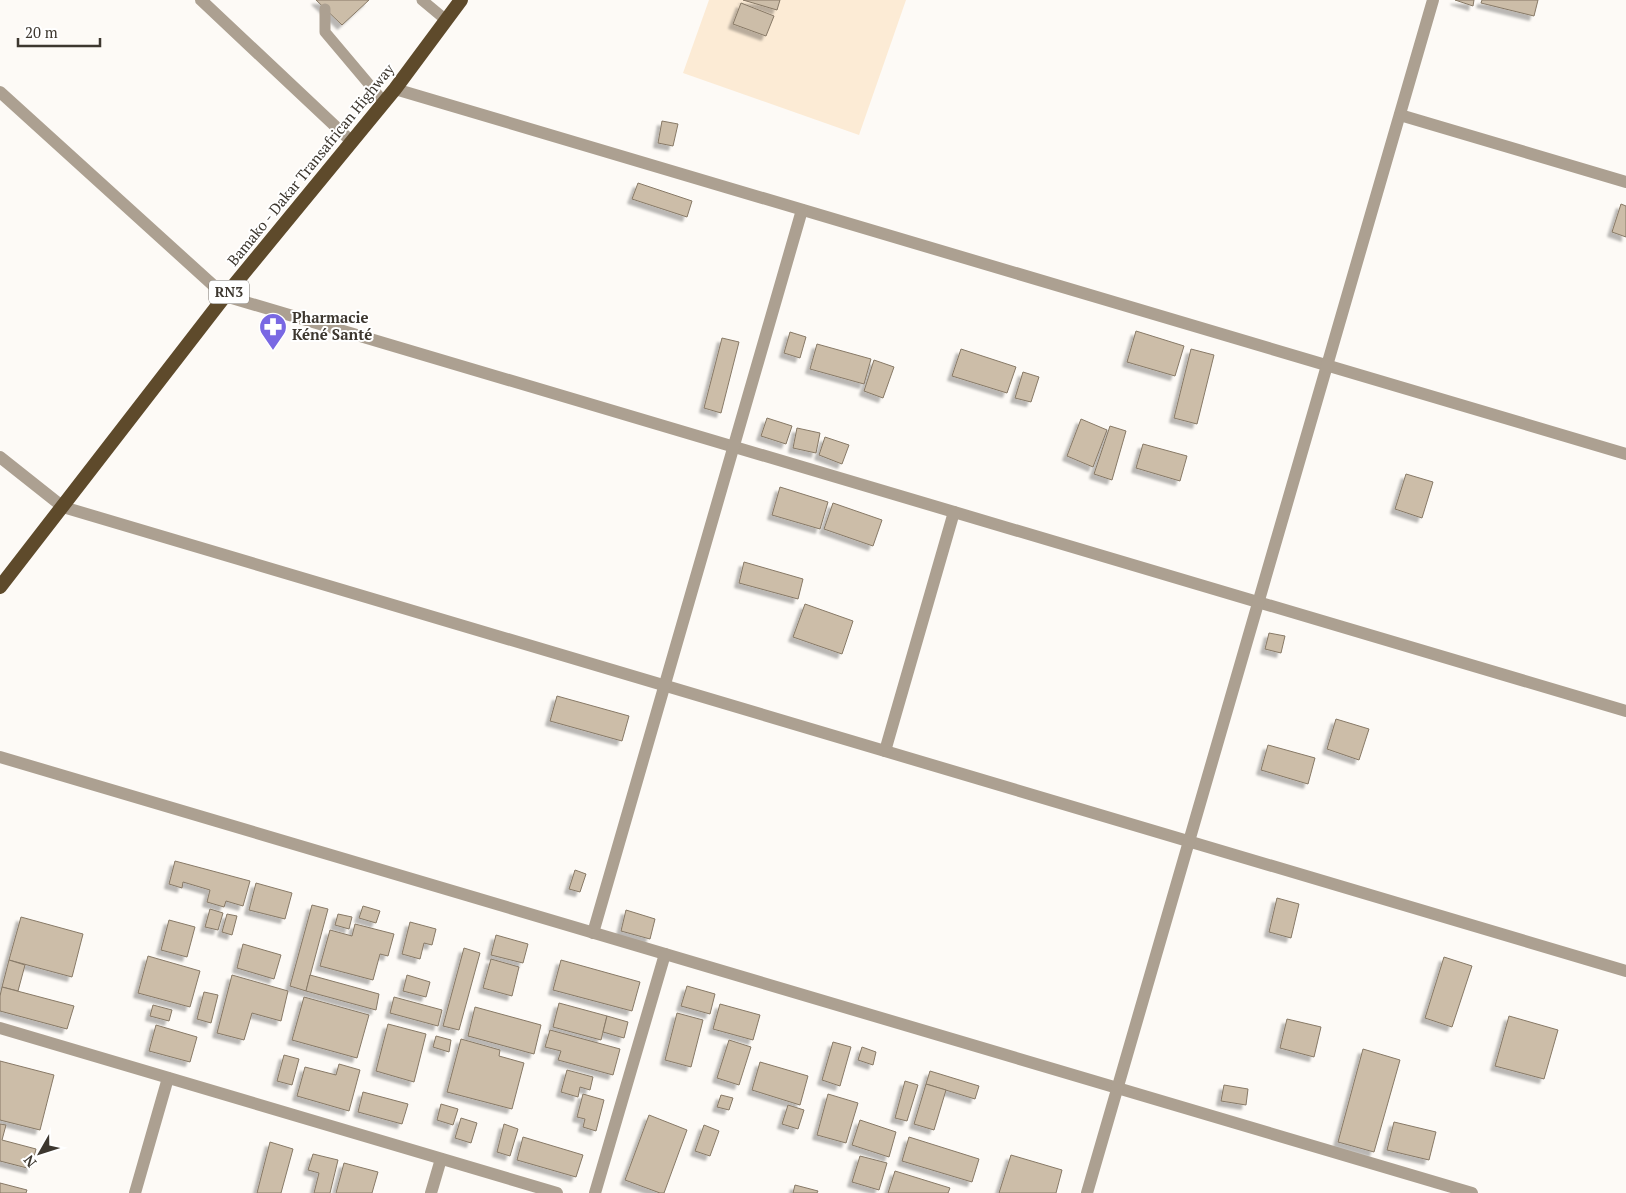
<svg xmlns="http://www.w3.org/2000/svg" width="1626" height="1193" font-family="'PT Serif',serif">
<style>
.built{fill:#fcebd5}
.building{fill:#ccbda8;stroke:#877966;filter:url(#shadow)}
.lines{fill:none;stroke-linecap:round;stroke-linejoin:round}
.service{stroke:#aca091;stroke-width:11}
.minor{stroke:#aca091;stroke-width:12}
.trunk{stroke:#5e4a2b;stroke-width:14}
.labels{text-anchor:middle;stroke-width:4;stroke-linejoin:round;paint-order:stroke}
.shield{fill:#fff;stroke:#77736d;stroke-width:1}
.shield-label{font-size:14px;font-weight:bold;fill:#3d372f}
.street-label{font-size:15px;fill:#3d372f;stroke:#fff}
.poi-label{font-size:15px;font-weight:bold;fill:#3d372f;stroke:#fff;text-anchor:start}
</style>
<defs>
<filter id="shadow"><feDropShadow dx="-4.5" dy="4.5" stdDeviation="1" flood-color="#0004"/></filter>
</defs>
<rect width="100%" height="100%" fill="#fdfaf6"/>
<polygon class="built" points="709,0 906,0 859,135 683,73"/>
<g class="building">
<polygon points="316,0 369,0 342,25"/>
<polygon points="743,0 780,0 777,10"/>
<polygon points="1455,0 1474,0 1473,6"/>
<polygon points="1482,0 1538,0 1534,16 1481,3"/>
<polygon points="741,3 774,16 766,36 733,24"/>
<polygon points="662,121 678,124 673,146 658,143"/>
<polygon points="638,183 692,201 687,217 632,199"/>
<polygon points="1621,204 1626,206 1626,237 1612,232"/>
<polygon points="1136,331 1184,346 1175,376 1127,362"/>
<polygon points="790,332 806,337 800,358 784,353"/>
<polygon points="722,338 739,342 721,413 704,408"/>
<polygon points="817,344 871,359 864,384 810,369"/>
<polygon points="961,349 1016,367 1007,393 952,376"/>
<polygon points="1191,349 1214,355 1197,424 1174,418"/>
<polygon points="874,360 894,367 883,398 864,391"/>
<polygon points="1023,372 1039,377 1031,402 1015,398"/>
<polygon points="767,418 792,426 786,444 761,436"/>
<polygon points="1081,419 1107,430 1093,467 1067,456"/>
<polygon points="1110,426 1126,431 1112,480 1094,474"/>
<polygon points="797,428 820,433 816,453 793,448"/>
<polygon points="825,437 849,445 842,464 819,455"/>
<polygon points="1143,444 1187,456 1180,481 1136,468"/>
<polygon points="1406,474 1433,482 1422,518 1395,509"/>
<polygon points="780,487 828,502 820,529 772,515"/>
<polygon points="833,503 882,520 873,546 824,529"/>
<polygon points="744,562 803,579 798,599 739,583"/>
<polygon points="805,604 853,621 842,654 793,637"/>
<polygon points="1269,633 1285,636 1281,653 1265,649"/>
<polygon points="557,696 629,716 622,741 550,721"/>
<polygon points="1336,719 1369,729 1359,760 1327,749"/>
<polygon points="1268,745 1315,758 1308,784 1261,770"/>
<polygon points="175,861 250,881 243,906 226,901 224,907 207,902 210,890 183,882 182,888 169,884"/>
<polygon points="575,870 586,874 580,892 569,889"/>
<polygon points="256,883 292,893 285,919 249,910"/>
<polygon points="1277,898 1299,904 1291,938 1269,932"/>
<polygon points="312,905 328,909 306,991 290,986"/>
<polygon points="363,906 380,911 376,923 359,918"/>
<polygon points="210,909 223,913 218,930 205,927"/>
<polygon points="626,910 655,919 650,939 621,931"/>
<polygon points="227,914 237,916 232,935 222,932"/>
<polygon points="338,914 352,917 349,929 335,925"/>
<polygon points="21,917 83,934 72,977 9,960"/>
<polygon points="169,920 195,927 187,957 161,950"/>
<polygon points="410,922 436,929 432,945 424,943 420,959 402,954"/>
<polygon points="355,924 394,934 388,956 380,954 373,980 320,966 330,930 352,936"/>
<polygon points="496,935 528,944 523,963 491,955"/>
<polygon points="243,944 281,955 274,979 237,968"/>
<polygon points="464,948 480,953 459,1030 443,1026"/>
<polygon points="148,956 200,971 190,1007 138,993"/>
<polygon points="1444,957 1472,966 1452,1027 1425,1018"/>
<polygon points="491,959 519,967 512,996 483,988"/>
<polygon points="9,960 25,965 18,991 2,987"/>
<polygon points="561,960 640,982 632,1011 553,990"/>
<polygon points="232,975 288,991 281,1021 252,1013 244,1040 217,1033"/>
<polygon points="310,975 379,994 376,1010 306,991"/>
<polygon points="407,975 430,982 426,997 403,991"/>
<polygon points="687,986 715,994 710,1014 681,1006"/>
<polygon points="2,987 74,1006 67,1029 0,1011 0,996"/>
<polygon points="204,992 218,995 211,1023 197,1019"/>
<polygon points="304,997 369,1015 357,1058 292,1040"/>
<polygon points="394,997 442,1010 438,1026 390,1013"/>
<polygon points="559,1003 607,1016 601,1040 553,1027"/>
<polygon points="720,1004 760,1015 753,1040 713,1029"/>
<polygon points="153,1005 172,1010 169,1021 150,1016"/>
<polygon points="475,1007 541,1025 534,1054 468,1036"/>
<polygon points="677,1013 703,1020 691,1067 665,1060"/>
<polygon points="607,1016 628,1022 624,1038 603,1032"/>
<polygon points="1509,1016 1558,1030 1544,1079 1495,1066"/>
<polygon points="1287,1019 1321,1027 1314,1057 1280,1048"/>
<polygon points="388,1024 426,1034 414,1082 376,1071"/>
<polygon points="156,1025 197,1037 190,1062 149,1051"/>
<polygon points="550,1030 620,1049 613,1075 558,1060 561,1051 545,1047"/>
<polygon points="436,1036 451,1040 449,1052 433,1047"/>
<polygon points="461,1039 500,1050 499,1056 524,1063 512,1109 447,1092"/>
<polygon points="729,1040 751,1047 739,1085 717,1078"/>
<polygon points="833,1042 851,1047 840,1086 822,1080"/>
<polygon points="862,1047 876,1052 873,1065 858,1060"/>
<polygon points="1363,1049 1400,1060 1374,1152 1338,1142"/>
<polygon points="284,1055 299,1059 292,1085 277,1081"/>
<polygon points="0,1061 54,1075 40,1130 0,1120"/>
<polygon points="760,1062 808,1076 800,1105 752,1090"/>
<polygon points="339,1064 360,1070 349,1111 297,1096 305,1067 336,1075"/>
<polygon points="567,1070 593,1077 590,1090 580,1087 578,1097 561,1092"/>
<polygon points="930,1071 979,1086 975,1099 926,1084"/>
<polygon points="905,1081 918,1085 907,1121 895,1118"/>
<polygon points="926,1084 946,1090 934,1130 914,1124"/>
<polygon points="1224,1085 1248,1089 1246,1105 1221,1101"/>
<polygon points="363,1092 408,1104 402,1124 358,1112"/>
<polygon points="583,1094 604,1100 596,1131 583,1127 585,1119 577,1117"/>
<polygon points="828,1094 858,1103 846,1143 817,1135"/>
<polygon points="721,1095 733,1098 729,1110 717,1107"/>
<polygon points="441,1104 458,1109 453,1125 437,1120"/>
<polygon points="788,1105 804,1110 798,1129 782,1124"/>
<polygon points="649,1115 687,1130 664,1193 660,1193 625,1180"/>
<polygon points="461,1118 477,1123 471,1143 455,1138"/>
<polygon points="860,1120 896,1132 889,1157 852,1145"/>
<polygon points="1394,1122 1436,1132 1429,1160 1387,1150"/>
<polygon points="0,1124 6,1125 2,1140 36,1149 31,1169 0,1161"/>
<polygon points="504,1124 518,1129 510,1156 497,1152"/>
<polygon points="704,1125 719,1131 710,1156 695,1151"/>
<polygon points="523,1137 583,1155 576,1177 517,1160"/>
<polygon points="909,1137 979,1159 972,1182 902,1161"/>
<polygon points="270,1142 293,1149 281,1193 257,1193"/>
<polygon points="313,1154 338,1160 330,1193 314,1193 319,1173 308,1170"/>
<polygon points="1011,1155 1062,1170 1056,1193 999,1193"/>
<polygon points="860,1156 887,1163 879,1190 852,1182"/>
<polygon points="344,1163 378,1172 372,1193 336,1193"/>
<polygon points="895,1171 950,1188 948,1193 888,1193"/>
<polygon points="0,1183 27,1190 26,1193 0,1193"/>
<polygon points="795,1185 818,1191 817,1193 793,1193"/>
</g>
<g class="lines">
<g class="service">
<polyline points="422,0 446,20"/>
<polyline points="325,9 325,32 384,102"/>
</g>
<g class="minor">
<polyline points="201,0 351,141"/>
<polyline points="395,89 1626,454"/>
<polyline points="0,92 225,296 1626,711"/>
<polyline points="1400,115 1626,182"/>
<polyline points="0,457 63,507 1626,971"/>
<polyline points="885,751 954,512"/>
<polyline points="0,757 1472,1193"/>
<polyline points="593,933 802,210"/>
<polyline points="0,1028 557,1193"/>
<polyline points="135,1193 168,1078"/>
<polyline points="431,1193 441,1159"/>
<polyline points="595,1193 665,954"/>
<polyline points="1087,1193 1433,0"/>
</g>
<polyline class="trunk" points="0,587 225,296 395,89 461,0"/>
</g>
<defs>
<symbol id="pharmacy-pin" viewBox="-11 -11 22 30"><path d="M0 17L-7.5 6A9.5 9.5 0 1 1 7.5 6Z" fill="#7968e3" stroke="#fff"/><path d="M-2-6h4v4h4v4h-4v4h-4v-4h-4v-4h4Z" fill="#fff"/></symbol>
</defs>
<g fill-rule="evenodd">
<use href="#pharmacy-pin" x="257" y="311" width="32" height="43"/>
</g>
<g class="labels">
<rect class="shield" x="209" y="280.5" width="40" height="23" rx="4"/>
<g class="shield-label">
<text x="229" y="297">RN3</text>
</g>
<g class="street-label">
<text transform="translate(311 165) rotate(-51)" y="5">Bamako - Dakar Transafrican Highway</text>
</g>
<g class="poi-label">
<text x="292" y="323">Pharmacie<tspan x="292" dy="17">Kéné Santé</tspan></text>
</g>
</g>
<g transform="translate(40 1153) rotate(231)" stroke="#ffffff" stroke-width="4" paint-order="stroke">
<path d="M0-4L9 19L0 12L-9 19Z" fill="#3d372f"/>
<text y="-8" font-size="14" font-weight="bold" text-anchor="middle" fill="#3d372f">N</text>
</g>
<path d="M18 38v8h82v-8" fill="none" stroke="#3d372f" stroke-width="2.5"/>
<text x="25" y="38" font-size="15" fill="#3d372f" stroke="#ffffff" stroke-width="4" paint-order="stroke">20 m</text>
</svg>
